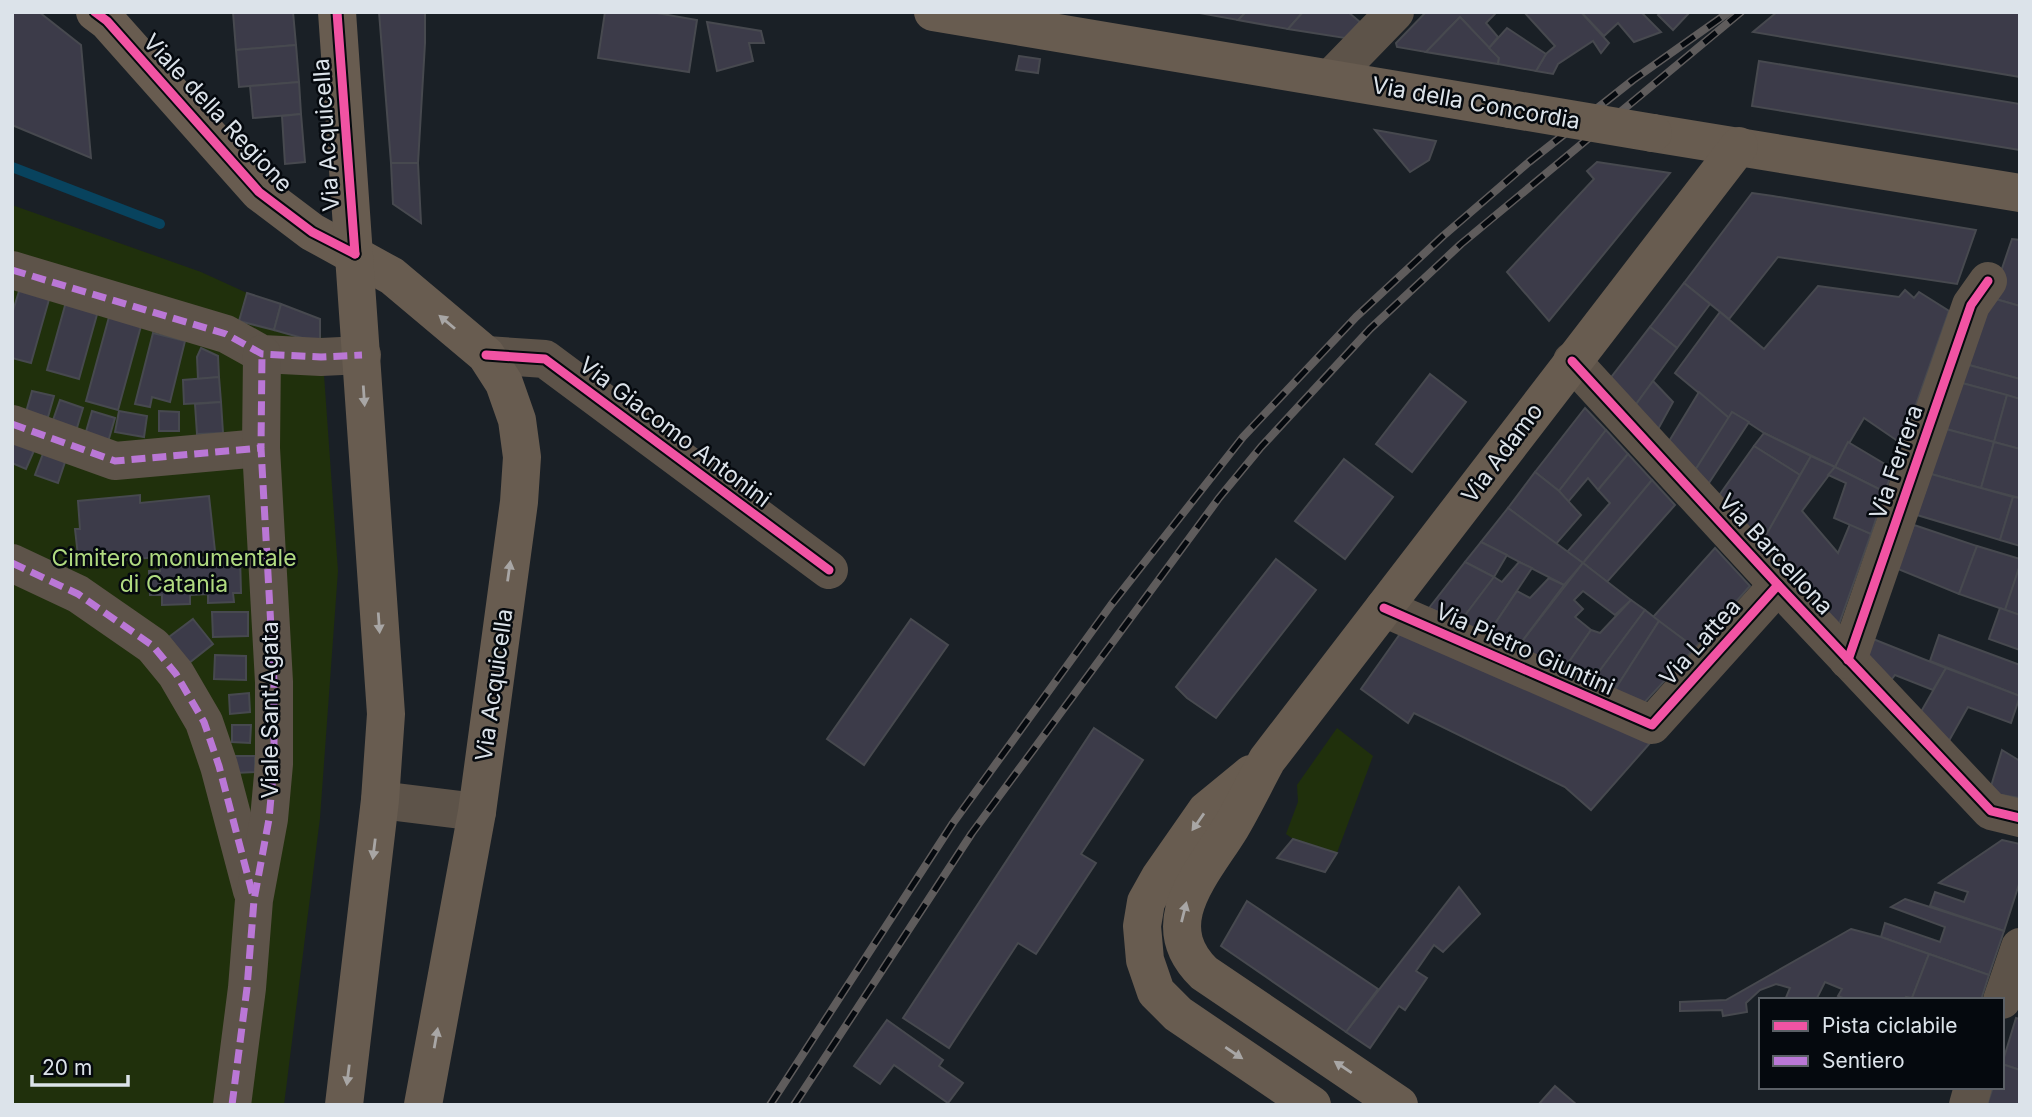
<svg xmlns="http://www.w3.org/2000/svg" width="2032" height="1117" font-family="Inter,sans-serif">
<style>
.green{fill:#20300c}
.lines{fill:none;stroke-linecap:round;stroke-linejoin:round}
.stream{stroke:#08435e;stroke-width:10}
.building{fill:#3c3b49;stroke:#47494f;stroke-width:2}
.minor{stroke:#5d5349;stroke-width:38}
.major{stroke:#685c50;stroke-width:38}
.rail-casing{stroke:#5f5c5c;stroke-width:8}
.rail{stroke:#05090e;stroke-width:5;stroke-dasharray:16;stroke-linecap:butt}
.major-bridge{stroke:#685c50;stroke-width:38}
.quiet{stroke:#ba77d6;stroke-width:7;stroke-dasharray:14 7;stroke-linecap:butt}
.cycleway-casing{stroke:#05090e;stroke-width:13}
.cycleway{stroke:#f153a3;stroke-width:9}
.oneway{fill:#a8a6a5}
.labels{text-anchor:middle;stroke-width:5;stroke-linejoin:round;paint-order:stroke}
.street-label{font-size:23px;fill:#dce3ea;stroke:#05090e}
.park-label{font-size:23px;fill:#b0da80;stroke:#05090e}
</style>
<rect width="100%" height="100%" fill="#1a2026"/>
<g class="green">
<polygon points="12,205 201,272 247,293 320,319 338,571 320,818 284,1105 12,1105"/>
<polygon points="1337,728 1373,756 1337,853 1293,839 1286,834 1298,802 1297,785"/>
</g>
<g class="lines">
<polyline class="stream" points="12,167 160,224"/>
</g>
<g class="building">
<polygon points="12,12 39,12 81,45 91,158 12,125"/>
<polygon points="233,12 293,12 296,45 236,50"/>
<polygon points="379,12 425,12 425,43 418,163 391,163"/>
<polygon points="605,12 651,12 697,20 689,72 598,58"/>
<polygon points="1194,12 1246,12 1238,20"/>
<polygon points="1246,12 1303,12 1288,29 1238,20"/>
<polygon points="1303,12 1348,12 1360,22 1345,38 1288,29"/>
<polygon points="1426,12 1492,12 1495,14 1486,23 1498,37 1489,48 1460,17 1426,52 1397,47 1396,43"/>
<polygon points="1524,12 1581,12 1609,43 1601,53 1593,41 1558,64 1553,74 1536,71 1546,54 1555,46"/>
<polygon points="1581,12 1641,12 1661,32 1634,42 1618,23 1604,36"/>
<polygon points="1662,12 1690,12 1673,30 1658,15"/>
<polygon points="1777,12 2020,12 2020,77 1753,32"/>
<polygon points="1460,17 1499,58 1498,64 1426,52"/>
<polygon points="707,22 761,31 764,43 749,43 753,61 717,71"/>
<polygon points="1507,28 1546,54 1536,71 1498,64 1499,58 1489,48"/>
<polygon points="296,45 299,82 239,87 236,50"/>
<polygon points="1019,56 1040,59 1038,73 1016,70"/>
<polygon points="1759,61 2020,104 2020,150 1752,106"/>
<polygon points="299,82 301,114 253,118 250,86"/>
<polygon points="301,114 305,162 285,164 282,116"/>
<polygon points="1375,130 1392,133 1436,141 1429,160 1410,172"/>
<polygon points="1597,162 1670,173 1549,321 1507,272 1594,179 1587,171"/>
<polygon points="391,163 418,163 421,223 393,204"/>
<polygon points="1752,193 1773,196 1976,230 1957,284 1778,257 1729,319 1684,283"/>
<polygon points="2012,239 2020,240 2020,306 1992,298"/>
<polygon points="1684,283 1710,304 1677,348 1650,327"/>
<polygon points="1818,286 1899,297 1905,290 1914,298 1919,292 1949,311 1902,444 1864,418 1835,467 1764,433 1732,412 1729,418 1675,373 1720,312 1764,349"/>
<polygon points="20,288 50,296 31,363 12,358 12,314"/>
<polygon points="247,293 281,304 274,330 239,321"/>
<polygon points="1992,298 2020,306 2020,379 1969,365"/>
<polygon points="66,302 98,311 79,379 47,370"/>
<polygon points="281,304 320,319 320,343 274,330"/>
<polygon points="109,317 141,326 118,410 86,401"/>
<polygon points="1650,327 1677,348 1634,407 1609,380"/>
<polygon points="153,333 185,341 170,402 152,397 150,407 135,404"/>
<polygon points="201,348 218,356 219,377 198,379 197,357"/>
<polygon points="1969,365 2020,379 2020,399 1962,383"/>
<polygon points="1430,374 1466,402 1412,472 1376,444"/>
<polygon points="219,377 221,402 184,404 183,380"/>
<polygon points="1653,381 1673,402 1657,431 1634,407"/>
<polygon points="1962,383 2007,395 1994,442 1946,429"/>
<polygon points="32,391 54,396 48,417 26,412"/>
<polygon points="1699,392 1729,418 1694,472 1668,443"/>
<polygon points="2007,395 2020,399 2020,449 1994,442"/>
<polygon points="60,400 83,408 76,431 52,423"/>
<polygon points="221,402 223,433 197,434 195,404"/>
<polygon points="1585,408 1606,430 1559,491 1535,472"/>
<polygon points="92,411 115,418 108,442 85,435"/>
<polygon points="119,411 147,416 144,437 115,432"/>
<polygon points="159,411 179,412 179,431 159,431"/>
<polygon points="1732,412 1749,422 1707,486 1694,472"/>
<polygon points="1946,429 1994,442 1981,488 1931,474"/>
<polygon points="1606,430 1628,454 1598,490 1588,478 1568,502 1559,491"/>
<polygon points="1764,433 1811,456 1800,475 1754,446"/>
<polygon points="12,436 36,446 26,469 12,463"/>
<polygon points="1848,442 1893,469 1885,492 1835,467"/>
<polygon points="1994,442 2020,449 2020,498 1981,488"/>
<polygon points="1754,446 1800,475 1761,544 1718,497"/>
<polygon points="44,451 66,459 58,483 35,475"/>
<polygon points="1628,454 1652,480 1583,563 1567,552 1610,503 1598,490"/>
<polygon points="1811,456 1835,467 1802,511 1838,553 1850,524 1871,534 1838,627 1761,544"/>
<polygon points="1344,459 1393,497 1345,559 1295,521"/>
<polygon points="1835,467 1885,492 1871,534 1834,518 1846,483 1828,475"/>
<polygon points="1535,472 1559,491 1581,515 1556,544 1508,508"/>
<polygon points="1931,474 2013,497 2000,540 1917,515"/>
<polygon points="1652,480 1675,505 1607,582 1583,563"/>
<polygon points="140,495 140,503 209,496 215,551 79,565 75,529 80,529 78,501"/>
<polygon points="2013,497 2020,498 2020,546 2000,540"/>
<polygon points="1508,508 1583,563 1564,585 1481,542"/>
<polygon points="1914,525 1977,546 1959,594 1898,569"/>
<polygon points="1481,542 1507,555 1494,577 1465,562"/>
<polygon points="1977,546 2020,559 2020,565 2005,610 1959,594"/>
<polygon points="1715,548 1750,586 1695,648 1653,617"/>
<polygon points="240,556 241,593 233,593 234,602 208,603 208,594 190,595 190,604 162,605 162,595 150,595 149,571 160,571 160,559"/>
<polygon points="1276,559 1316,590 1216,718 1187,698 1176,687"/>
<polygon points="1465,562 1494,577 1460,622 1429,608"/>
<polygon points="1519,562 1532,568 1488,634 1460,622 1494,577 1502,582"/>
<polygon points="1583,563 1631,600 1615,615 1583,591 1574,600 1583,609 1575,617 1591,630 1564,669 1517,648"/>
<polygon points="2020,565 2020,615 2005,610"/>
<polygon points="1549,578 1564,585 1517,648 1488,634 1517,591 1530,598"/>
<polygon points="1631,600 1645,610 1592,681 1564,669 1591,630 1600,633"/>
<polygon points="2000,608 2020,615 2020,650 1989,639"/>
<polygon points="1645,610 1659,621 1614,691 1592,681"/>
<polygon points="212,612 248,612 248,636 213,637"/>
<polygon points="193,619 213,644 189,663 169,637"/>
<polygon points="911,619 948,645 864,765 827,739"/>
<polygon points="1659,621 1695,648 1643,704 1614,691"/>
<polygon points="1402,631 1650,743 1591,810 1565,787 1414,713 1408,723 1361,689"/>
<polygon points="1939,635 2020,665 2020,696 1930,661"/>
<polygon points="1873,639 1946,668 1933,690 1895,675 1888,684 1866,660"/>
<polygon points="215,655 246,656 246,680 214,679"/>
<polygon points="1946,668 2020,696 2011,723 1968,707 1946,746 1918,717"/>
<polygon points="249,693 250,712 230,714 229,695"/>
<polygon points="232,725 251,725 250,743 232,742"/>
<polygon points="1094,728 1143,760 1081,854 1096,863 1036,954 1018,943 949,1048 903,1018"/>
<polygon points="2002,750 2020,761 2020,798 1989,793"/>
<polygon points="235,756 255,756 255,772 235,773"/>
<polygon points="1293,839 1337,853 1325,872 1277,858"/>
<polygon points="2002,840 2020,844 2020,881 2004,931 1930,906 1935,892 1964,902 1968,892 1939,883"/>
<polygon points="1459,887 1480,914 1443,952 1434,945 1416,971 1427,978 1405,1010 1399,1006 1370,1048 1346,1032"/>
<polygon points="1905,899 2004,931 1989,975 1881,937 1885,923 1940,942 1945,927 1891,907"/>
<polygon points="1247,901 1378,989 1346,1032 1221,946"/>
<polygon points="1851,929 1881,937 1929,954 1912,998 1906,997 1905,1000 1848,1000 1838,996 1842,989 1825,982 1816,1000 1785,1000 1790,988 1776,984 1760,990 1746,1003 1747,1012 1723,1016 1722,1010 1680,1011 1680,1002 1726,1000"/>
<polygon points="1929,954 1989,975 1981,1000 1917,1000 1912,998"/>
<polygon points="2016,1018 2020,1019 2020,1070 2002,1064"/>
<polygon points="887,1020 943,1060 939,1066 963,1083 948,1103 894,1065 880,1084 854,1066"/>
<polygon points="2002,1064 2020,1070 2020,1105 1987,1105 1993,1087 2002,1087"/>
<polygon points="1555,1086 1577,1105 1538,1105"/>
</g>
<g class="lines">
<g class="minor">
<polyline points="1331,78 1395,12"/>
<polyline points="12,270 226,334 262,354 321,357 362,355"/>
<polyline points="486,355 545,359 829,570"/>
<polyline points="1572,361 1778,585 1991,811 2020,818"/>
<polyline points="12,424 115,461 261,448"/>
<polyline points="12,563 78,594 153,646 176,674 204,722 219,766 252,891"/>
<polyline points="1384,608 1652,725 1778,585"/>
<polyline points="1848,660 1971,305 1988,281"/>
<polyline points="380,800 477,812"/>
<polyline points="2002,1000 2020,947"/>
<polyline points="232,1105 247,988 254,900 269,819 274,764 274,682 261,448 262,354"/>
<polyline points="1968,1105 1973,1087"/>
</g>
<g class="major">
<polyline points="95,12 107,21 259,192 312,232 392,276 486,355 504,383 517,420 522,457 519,502 477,812 423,1105"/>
<polyline points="337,12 386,714 380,800 344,1105"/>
<polyline points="933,12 1510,109"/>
<polyline points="1653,133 2020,193"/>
<polyline points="1251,774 1206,811 1160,877 1146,902 1142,926 1145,960 1156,992 1178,1014 1312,1105"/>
<path d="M1399 1105 1204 973C1153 923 1203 873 1231 827 1244 805 1255 782 1267 760L1739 146"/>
</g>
<defs>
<g id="rail">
<polyline points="770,1105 953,823 1111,605 1243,437 1356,317 1443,236 1529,162 1633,80 1729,12"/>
<polyline points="794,1105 972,833 1219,498 1261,447 1370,329 1461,244 1741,12"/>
</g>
</defs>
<use href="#rail" class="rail-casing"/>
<use href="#rail" class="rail"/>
<polyline class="major-bridge" points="1510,109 1653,133"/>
<g class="quiet">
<polyline points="12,270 226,334 262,354 321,357 362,355"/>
<polyline points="12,424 115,461 261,448"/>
<polyline points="12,563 78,594 153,646 176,674 204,722 219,766 253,896"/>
<polyline points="232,1105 247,988 254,900 269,819 274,764 274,682 261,448 262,354"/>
</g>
<defs>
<g id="cycleway">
<polyline points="95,12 107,21 259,192 312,232 355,254"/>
<polyline points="337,12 355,254"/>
<polyline points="486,355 545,359 829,570"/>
<polyline points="1572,361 1778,585 1991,811 2020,818"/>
<polyline points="1384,608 1652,725 1778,585"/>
<polyline points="1848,660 1971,305 1988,281"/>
</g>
</defs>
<use href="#cycleway" class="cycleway-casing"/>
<use href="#cycleway" class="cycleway"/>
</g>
<defs><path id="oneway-solid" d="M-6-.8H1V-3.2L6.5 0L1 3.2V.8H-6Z" transform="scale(1.75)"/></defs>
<g class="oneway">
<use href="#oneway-solid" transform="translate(447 322) rotate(-140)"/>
<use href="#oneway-solid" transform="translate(364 396) rotate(86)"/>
<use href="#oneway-solid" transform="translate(509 571) rotate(-82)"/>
<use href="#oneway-solid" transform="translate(379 623) rotate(86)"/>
<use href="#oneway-solid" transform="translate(1198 822) rotate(125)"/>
<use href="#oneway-solid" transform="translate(374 849) rotate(97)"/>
<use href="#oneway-solid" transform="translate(1184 912) rotate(-76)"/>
<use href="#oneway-solid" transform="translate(436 1038) rotate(-80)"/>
<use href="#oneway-solid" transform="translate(1234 1053) rotate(34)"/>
<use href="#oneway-solid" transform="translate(1343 1067) rotate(-146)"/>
<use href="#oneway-solid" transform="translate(348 1075) rotate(97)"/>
</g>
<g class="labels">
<g class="street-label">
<text transform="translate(1476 103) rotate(10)" y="8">Via della Concordia</text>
<text transform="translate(218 113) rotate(47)" y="8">Viale della Regione</text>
<text transform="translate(326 135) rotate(-94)" y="8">Via Acquicella</text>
<text transform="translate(675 432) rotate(37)" y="8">Via Giacomo Antonini</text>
<text transform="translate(1502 453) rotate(-53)" y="8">Via Adamo</text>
<text transform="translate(1896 462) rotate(-71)" y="8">Via Ferrera</text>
<text transform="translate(1776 554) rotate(47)" y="8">Via Barcellona</text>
<text transform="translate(1700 642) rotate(-48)" y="8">Via Lattea</text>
<text transform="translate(1525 649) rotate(24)" y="8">Via Pietro Giuntini</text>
<text transform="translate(494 685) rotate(-82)" y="8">Via Acquicella</text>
<text transform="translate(270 710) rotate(-90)" y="8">Viale Sant'Agata</text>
</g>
<g class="park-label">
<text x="174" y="566">Cimitero monumentale<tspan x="174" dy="26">di Catania</tspan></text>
</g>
</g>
<rect width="2032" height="1117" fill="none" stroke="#dce3ea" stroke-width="28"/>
<rect x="1759" y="998" width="245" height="91" fill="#05090e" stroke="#5b6066" stroke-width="2"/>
<rect x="1773" y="1021" width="35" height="10" fill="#f153a3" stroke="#5b6066" stroke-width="2"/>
<text x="1822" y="1033" font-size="21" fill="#dce3ea">Pista ciclabile</text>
<rect x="1773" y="1056" width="35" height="10" fill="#ba77d6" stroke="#5b6066" stroke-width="2"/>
<text x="1822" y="1068" font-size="21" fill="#dce3ea">Sentiero</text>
<path d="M32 1075v10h96v-10" fill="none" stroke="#dce3ea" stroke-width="3.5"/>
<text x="42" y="1075" font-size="21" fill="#dce3ea" stroke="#05090e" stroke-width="5" paint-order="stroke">20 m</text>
</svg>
